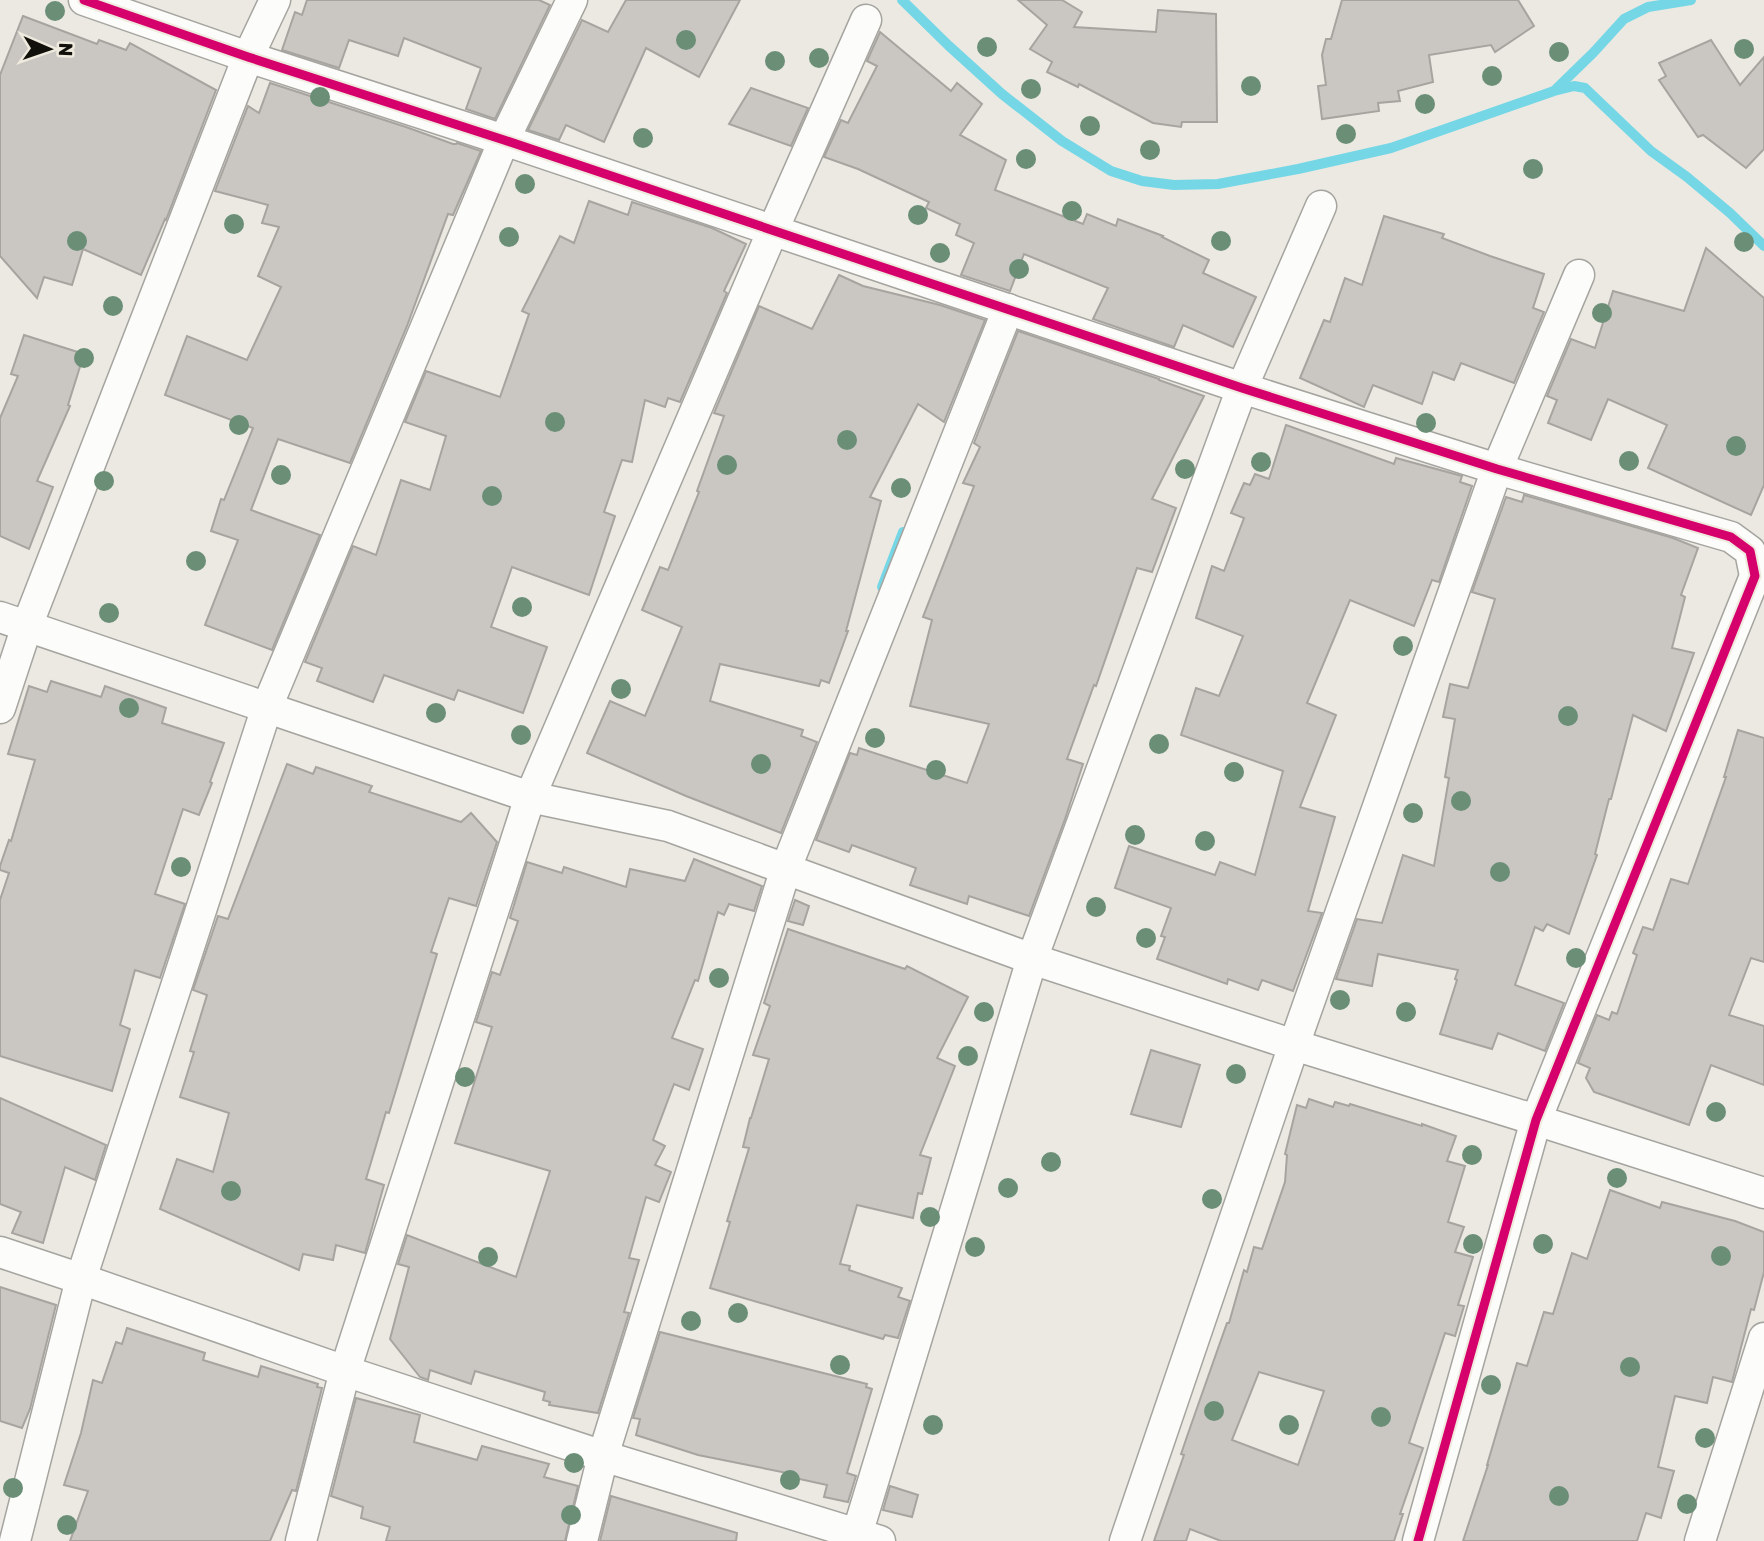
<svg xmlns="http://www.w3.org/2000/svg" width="1764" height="1541" font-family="Rubik,sans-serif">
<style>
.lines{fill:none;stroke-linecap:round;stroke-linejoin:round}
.stream{stroke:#75d7e6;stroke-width:10}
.building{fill:#cac7c3;stroke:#a7a4a0;stroke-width:2;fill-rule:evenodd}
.street-casing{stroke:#a6a49f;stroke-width:33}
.street{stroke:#fcfcfb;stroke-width:30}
.cycleway-casing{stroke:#efeade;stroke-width:13}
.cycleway{stroke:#d6006c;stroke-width:9}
.tree{fill:#6a8e76}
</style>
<rect width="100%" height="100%" fill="#ebe9e2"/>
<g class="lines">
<g class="stream">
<polyline points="902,0 949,46 1002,94 1062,141 1111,171 1142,181 1174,185 1218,184 1298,169 1391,148 1554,91 1574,86 1585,88 1651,151 1687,177 1730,213 1764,246"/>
<polyline points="1556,89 1593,53 1624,19 1648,7 1691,0"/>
<polyline points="882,587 903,532"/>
</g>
</g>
<g class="building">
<polygon points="307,0 539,0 550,5 495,119 466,109 481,68 404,38 398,56 349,40 339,68 282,50 295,12 302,15"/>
<polygon points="626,0 740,0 699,77 646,48 604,142 566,125 559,140 528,130 582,20 608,32"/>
<polygon points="1018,0 1062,0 1082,12 1074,27 1156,32 1158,10 1216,14 1217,122 1182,122 1181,127 1153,123 1079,84 1078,87 1047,72 1052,62 1030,49 1047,25"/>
<polygon points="1342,0 1518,0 1534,26 1495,52 1491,45 1429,55 1433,82 1398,91 1400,101 1378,103 1379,111 1322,119 1318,86 1326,85 1322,55 1326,39 1331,39"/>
<polygon points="23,16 97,44 99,40 126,50 130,43 216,90 166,220 165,219 141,275 83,249 72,285 44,277 37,298 0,256 0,75"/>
<polygon points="880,32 951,91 957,83 982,104 960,135 1006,160 995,190 1083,224 1087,214 1116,226 1118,219 1163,236 1162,237 1209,260 1203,273 1256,297 1233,347 1183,325 1174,347 1093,319 1108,288 1024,254 1010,291 961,275 974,243 956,235 960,224 926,208 929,202 858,169 824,157 841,120 848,123 877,66 867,61"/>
<polygon points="1711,40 1740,85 1764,57 1764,149 1746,168 1703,135 1698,137 1659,80 1666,76 1659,63"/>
<polygon points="270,83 406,127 453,144 456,144 457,143 481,151 453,215 448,214 407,326 350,463 278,439 251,510 320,535 272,650 205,625 238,540 211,531 221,499 224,500 253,428 165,395 187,336 247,360 281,287 258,276 279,227 262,223 268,205 215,191 248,106 259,113"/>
<polygon points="751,88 808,108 791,146 729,124"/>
<polygon points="589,201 628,215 632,202 712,228 746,244 724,291 727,293 680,402 668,398 665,407 645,400 632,462 622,460 604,512 615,516 589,595 512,567 491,627 547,647 523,713 458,690 454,700 384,675 373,702 317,681 322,668 305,662 353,546 376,555 401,480 430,490 446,436 405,422 426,371 500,397 529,314 522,311 560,236 574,243"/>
<polygon points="1384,216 1444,234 1442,238 1490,256 1544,274 1533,308 1544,312 1514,383 1461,363 1454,380 1433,372 1422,404 1373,385 1364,407 1300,378 1324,320 1330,322 1345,278 1362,285"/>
<polygon points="1706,248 1764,298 1764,485 1751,515 1648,468 1667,425 1608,399 1591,440 1548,423 1557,400 1547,396 1571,339 1595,348 1613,291 1684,311"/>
<polygon points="839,275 863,286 940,305 985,320 944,422 918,404 870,497 881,501 846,631 848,631 829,683 821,680 819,686 720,664 710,701 803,730 801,736 817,742 781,833 686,796 587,753 610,701 645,716 682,627 642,610 660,567 668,570 699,492 697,491 724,416 714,413 759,306 812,329"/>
<polygon points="1018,331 1159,379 1159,380 1204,396 1152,499 1176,508 1152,572 1137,568 1096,686 1094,685 1067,759 1083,764 1065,819 1029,916 969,896 967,904 910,885 916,868 852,845 849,852 816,840 850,753 857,755 859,748 967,783 989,724 910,706 932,620 923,617 974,486 963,483 980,447 974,443"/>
<polygon points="24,335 84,354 68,405 70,406 37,481 53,487 29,549 0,536 0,418 18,376 11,374"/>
<polygon points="1286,425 1394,464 1396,458 1462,476 1460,482 1472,486 1439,582 1432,580 1414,626 1350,600 1307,703 1336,715 1300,807 1335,817 1308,911 1322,913 1293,991 1262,980 1258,990 1228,979 1227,984 1157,959 1165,937 1161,936 1171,908 1115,888 1129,846 1215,875 1220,862 1255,875 1283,771 1181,735 1196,688 1219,696 1243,636 1196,618 1212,566 1224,571 1244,518 1231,513 1244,483 1250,485 1255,474 1269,479"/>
<polygon points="1524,495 1673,538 1698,548 1681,595 1685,597 1672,648 1694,653 1666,731 1633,715 1611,799 1609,799 1595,854 1597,855 1569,934 1547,924 1543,931 1535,927 1515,985 1564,1003 1545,1051 1498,1033 1492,1049 1440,1034 1457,980 1455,979 1458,970 1378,954 1372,986 1336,979 1357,919 1382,923 1403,855 1434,866 1449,778 1445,777 1455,719 1443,717 1450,684 1468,688 1495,599 1472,592 1506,497 1522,502"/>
<polygon points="51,681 101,697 105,686 166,708 162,723 224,743 210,782 212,783 199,815 183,809 155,894 185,904 160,978 135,970 120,1025 130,1029 112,1091 0,1056 0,900 9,873 0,870 0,866 9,840 11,841 35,760 8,754 29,686 47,692"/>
<polygon points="1738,730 1764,738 1764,962 1751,958 1729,1015 1764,1026 1764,1085 1711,1065 1689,1125 1594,1092 1586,1078 1590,1068 1578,1063 1597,1015 1609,1020 1612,1012 1617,1014 1637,955 1633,953 1643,927 1653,930 1671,879 1688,884 1726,777 1724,777"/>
<polygon points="287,764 313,774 316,767 372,786 369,792 461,822 471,813 497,842 476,906 449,898 431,952 437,954 389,1113 386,1112 366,1179 384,1185 365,1253 336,1245 333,1260 303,1254 299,1270 160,1209 177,1159 213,1172 229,1113 180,1097 194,1052 190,1051 207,995 193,990 218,916 228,919"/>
<polygon points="694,859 762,886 754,911 729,904 724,915 718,912 698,981 695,980 672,1038 703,1049 689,1090 674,1084 653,1140 665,1146 655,1165 671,1172 659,1202 646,1197 629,1258 639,1260 624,1312 629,1313 598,1413 549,1405 550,1402 543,1400 545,1392 475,1371 471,1384 430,1370 428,1380 420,1377 390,1339 409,1267 398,1264 407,1235 516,1277 550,1171 455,1143 492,1027 476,1022 492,972 500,975 518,921 510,918 527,862 562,873 564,867 626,887 630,869 685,881"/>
<polygon points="795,900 809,906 803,925 788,921"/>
<polygon points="788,929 905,969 907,966 968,997 937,1058 955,1066 920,1155 931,1158 922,1194 918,1193 913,1218 857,1205 840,1264 850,1266 849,1270 902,1288 898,1297 910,1301 898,1338 885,1335 883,1339 710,1288 730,1222 727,1221 749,1148 743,1147 750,1118 751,1118 769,1059 753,1055 770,1006 764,1003"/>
<polygon points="1151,1050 1200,1065 1181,1127 1131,1114"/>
<polygon points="0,1098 106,1145 95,1180 65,1167 43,1243 12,1233 21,1212 0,1204"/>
<path d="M1309 1099 1333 1107 1335 1102 1349 1106 1350 1104 1422 1126V1124L1456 1136 1447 1161 1465 1166 1448 1222 1464 1227 1455 1252 1473 1257 1458 1305 1464 1306 1455 1336 1445 1333 1409 1443 1423 1448 1400 1514H1403L1394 1541H1221L1190 1529 1186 1541H1154L1184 1455 1181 1454 1191 1425 1227 1323H1229L1244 1270 1247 1272 1254 1247 1262 1249 1285 1182 1287 1155 1285 1154 1297 1105 1306 1108ZM1259 1372 1324 1391 1298 1465 1232 1440Z"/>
<polygon points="1610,1190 1660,1208 1662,1202 1735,1221 1764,1232 1764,1272 1754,1310 1751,1309 1732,1382 1713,1377 1707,1403 1675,1396 1658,1467 1674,1471 1661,1518 1646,1513 1637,1541 1463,1541 1488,1465 1487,1465 1517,1363 1527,1366 1544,1312 1553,1314 1572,1253 1587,1259"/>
<polygon points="0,1287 56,1305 30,1409 22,1428 0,1421"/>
<polygon points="127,1328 205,1353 203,1360 258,1377 261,1366 318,1384 317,1387 322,1388 296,1491 292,1490 270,1541 70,1541 88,1491 64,1485 81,1433 93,1380 102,1383 116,1342 122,1344"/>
<polygon points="660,1332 867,1384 866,1387 872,1389 847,1473 856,1476 848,1502 824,1497 827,1485 786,1476 787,1473 698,1455 636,1435 640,1419 633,1418"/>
<polygon points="356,1398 420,1415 414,1442 477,1460 482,1446 549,1464 544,1477 578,1486 565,1541 386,1541 390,1527 361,1518 363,1507 331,1496"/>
<polygon points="890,1486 918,1495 912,1517 883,1510"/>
<polygon points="611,1496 737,1533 736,1541 600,1541"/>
</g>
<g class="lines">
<defs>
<g id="street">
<polyline points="84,0 248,57 504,140 1242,388 1497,469 1731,537 1750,551 1755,576 1536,1120 1418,1541"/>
<polyline points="0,617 530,797 668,826 1032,959 1294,1045 1536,1120 1764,1193"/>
<polyline points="0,708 27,626 248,57 275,0"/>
<polyline points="0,1252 81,1279 345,1371 603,1456 880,1541"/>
<polyline points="15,1541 81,1279 267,707 504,140 572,0"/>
<polyline points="301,1541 345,1371 530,797 773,230 866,20"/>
<polyline points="582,1541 603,1456 786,868 1008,309"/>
<polyline points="855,1541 1032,959 1242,388 1321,206"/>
<polyline points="1125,1541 1294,1045 1497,469 1579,275"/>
<polyline points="1700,1541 1764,1338"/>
</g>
</defs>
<use href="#street" class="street-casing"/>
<use href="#street" class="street"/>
<defs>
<polyline id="cycleway" points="84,0 248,57 504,140 1242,388 1497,469 1731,537 1750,551 1755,576 1536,1120 1418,1541"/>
</defs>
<use href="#cycleway" class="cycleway-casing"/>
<use href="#cycleway" class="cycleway"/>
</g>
<g class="tree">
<circle cx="55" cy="11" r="10"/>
<circle cx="686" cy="40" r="10"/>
<circle cx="987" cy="47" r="10"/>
<circle cx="1744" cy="49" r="10"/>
<circle cx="1559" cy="52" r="10"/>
<circle cx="819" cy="58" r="10"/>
<circle cx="775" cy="61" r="10"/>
<circle cx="1492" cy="76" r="10"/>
<circle cx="1251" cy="86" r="10"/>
<circle cx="1031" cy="89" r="10"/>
<circle cx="320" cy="97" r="10"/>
<circle cx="1425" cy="104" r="10"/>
<circle cx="1090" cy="126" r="10"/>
<circle cx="1346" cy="134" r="10"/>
<circle cx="643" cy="138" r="10"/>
<circle cx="1150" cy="150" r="10"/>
<circle cx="1026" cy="159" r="10"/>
<circle cx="1533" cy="169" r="10"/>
<circle cx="525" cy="184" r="10"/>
<circle cx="1072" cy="211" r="10"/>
<circle cx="918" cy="215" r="10"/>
<circle cx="234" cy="224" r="10"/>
<circle cx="509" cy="237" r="10"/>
<circle cx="77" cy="241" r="10"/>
<circle cx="1221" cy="241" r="10"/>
<circle cx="1744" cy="242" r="10"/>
<circle cx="940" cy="253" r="10"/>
<circle cx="1019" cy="269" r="10"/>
<circle cx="113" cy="306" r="10"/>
<circle cx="1602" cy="313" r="10"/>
<circle cx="84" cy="358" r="10"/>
<circle cx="555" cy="422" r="10"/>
<circle cx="1426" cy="423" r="10"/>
<circle cx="239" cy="425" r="10"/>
<circle cx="847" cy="440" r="10"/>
<circle cx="1736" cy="446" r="10"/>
<circle cx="1629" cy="461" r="10"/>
<circle cx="1261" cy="462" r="10"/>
<circle cx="727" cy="465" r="10"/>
<circle cx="1185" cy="469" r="10"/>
<circle cx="281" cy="475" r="10"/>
<circle cx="104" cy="481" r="10"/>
<circle cx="901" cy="488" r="10"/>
<circle cx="492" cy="496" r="10"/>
<circle cx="196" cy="561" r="10"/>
<circle cx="522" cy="607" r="10"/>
<circle cx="109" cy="613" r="10"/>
<circle cx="1403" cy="646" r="10"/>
<circle cx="621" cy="689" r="10"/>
<circle cx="129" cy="708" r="10"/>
<circle cx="436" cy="713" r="10"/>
<circle cx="1568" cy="716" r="10"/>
<circle cx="521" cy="735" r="10"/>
<circle cx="875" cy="738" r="10"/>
<circle cx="1159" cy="744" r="10"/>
<circle cx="761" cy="764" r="10"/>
<circle cx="936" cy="770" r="10"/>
<circle cx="1234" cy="772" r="10"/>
<circle cx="1461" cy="801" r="10"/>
<circle cx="1413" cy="813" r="10"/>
<circle cx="1135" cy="835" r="10"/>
<circle cx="1205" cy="841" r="10"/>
<circle cx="181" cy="867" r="10"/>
<circle cx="1500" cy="872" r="10"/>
<circle cx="1096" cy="907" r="10"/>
<circle cx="1146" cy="938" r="10"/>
<circle cx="1576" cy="958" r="10"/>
<circle cx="719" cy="978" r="10"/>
<circle cx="1340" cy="1000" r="10"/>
<circle cx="984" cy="1012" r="10"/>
<circle cx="1406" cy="1012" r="10"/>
<circle cx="968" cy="1056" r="10"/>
<circle cx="1236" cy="1074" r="10"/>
<circle cx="465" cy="1077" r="10"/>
<circle cx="1716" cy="1112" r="10"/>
<circle cx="1472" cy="1155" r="10"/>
<circle cx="1051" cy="1162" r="10"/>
<circle cx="1617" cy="1178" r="10"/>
<circle cx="1008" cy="1188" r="10"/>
<circle cx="231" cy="1191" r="10"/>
<circle cx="1212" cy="1199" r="10"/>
<circle cx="930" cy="1217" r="10"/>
<circle cx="1473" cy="1244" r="10"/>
<circle cx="1543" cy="1244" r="10"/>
<circle cx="975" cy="1247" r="10"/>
<circle cx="1721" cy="1256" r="10"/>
<circle cx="488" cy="1257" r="10"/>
<circle cx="738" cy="1313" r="10"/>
<circle cx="691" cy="1321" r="10"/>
<circle cx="840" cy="1365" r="10"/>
<circle cx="1630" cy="1367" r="10"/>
<circle cx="1491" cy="1385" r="10"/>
<circle cx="1214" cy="1411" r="10"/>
<circle cx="1381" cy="1417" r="10"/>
<circle cx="933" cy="1425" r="10"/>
<circle cx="1289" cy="1425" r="10"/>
<circle cx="1705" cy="1438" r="10"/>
<circle cx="574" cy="1463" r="10"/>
<circle cx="790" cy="1480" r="10"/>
<circle cx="13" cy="1488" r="10"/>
<circle cx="1559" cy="1496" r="10"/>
<circle cx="1687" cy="1504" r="10"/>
<circle cx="571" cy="1515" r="10"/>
<circle cx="67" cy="1525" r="10"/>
</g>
<g transform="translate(49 49) rotate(92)" stroke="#efeade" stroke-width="5" paint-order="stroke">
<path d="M0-5L12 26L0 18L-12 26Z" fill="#11100b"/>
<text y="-10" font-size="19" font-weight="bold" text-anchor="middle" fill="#11100b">N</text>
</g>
</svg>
